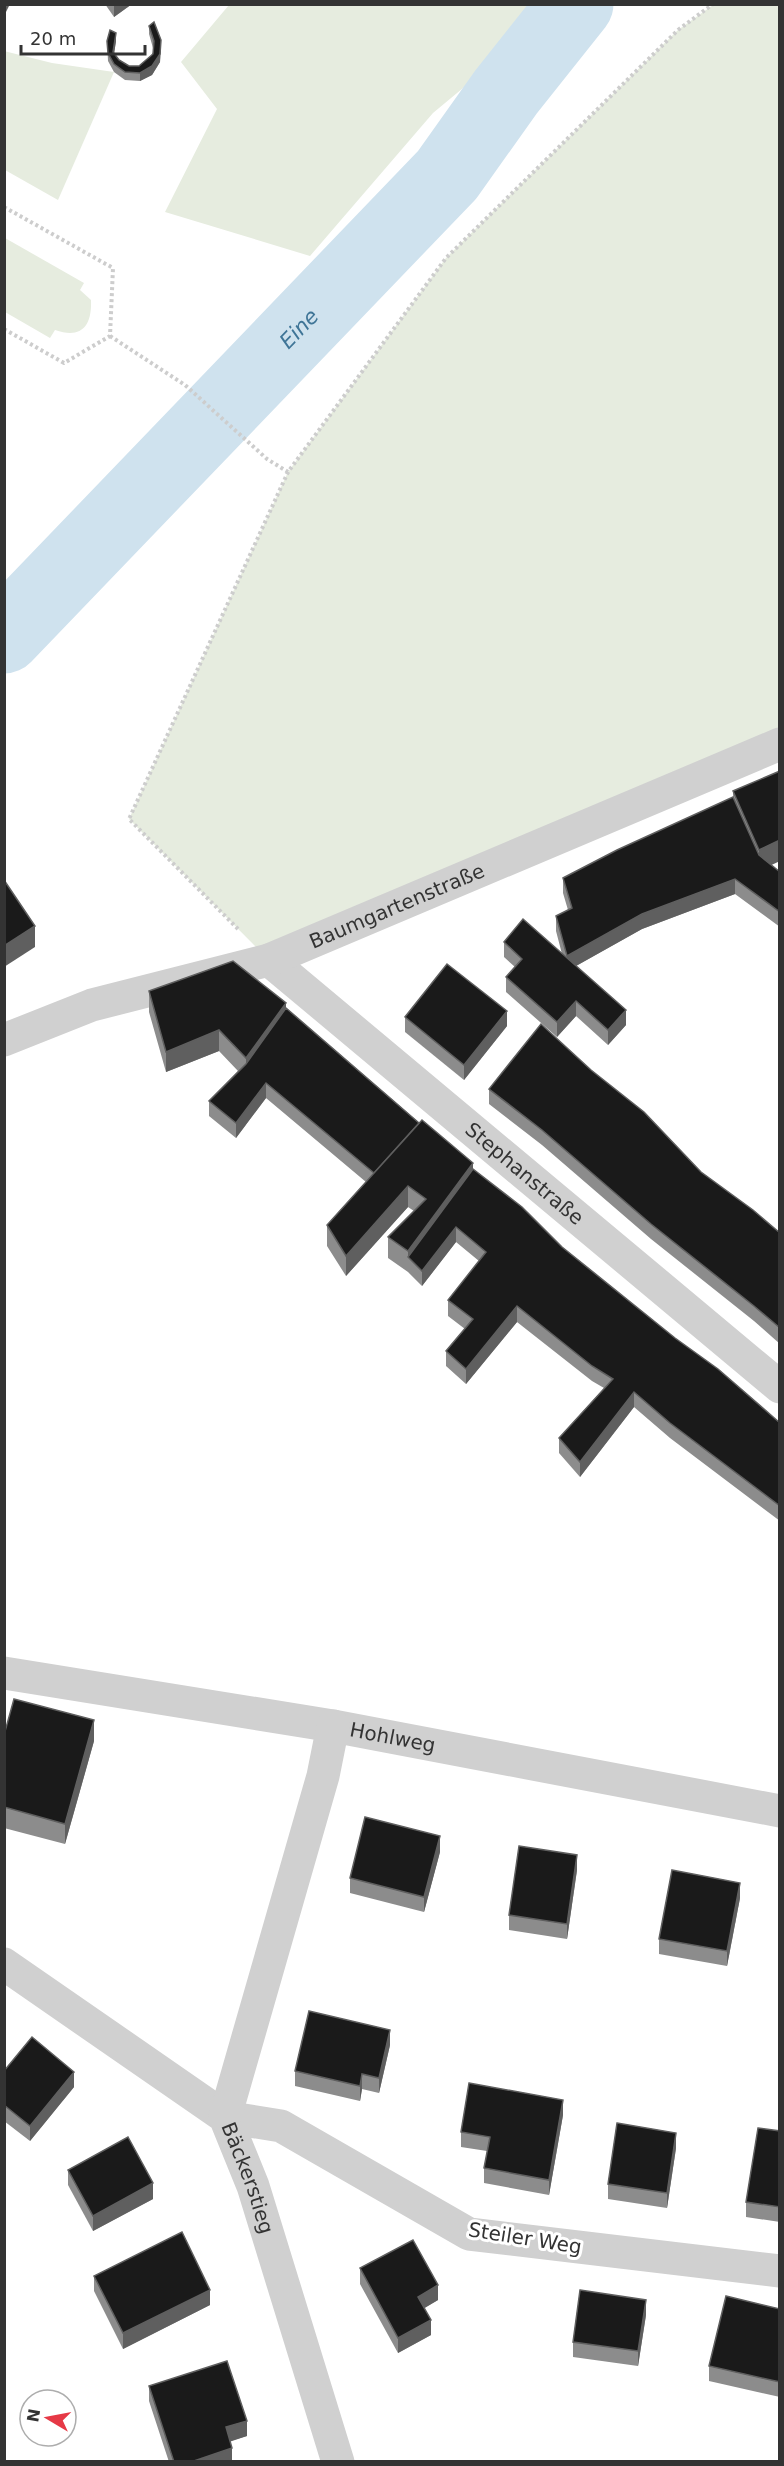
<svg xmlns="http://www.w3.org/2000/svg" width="784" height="2466" font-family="'DejaVu Sans',sans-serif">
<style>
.green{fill:#e6ecdf}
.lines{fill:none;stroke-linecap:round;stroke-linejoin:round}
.river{stroke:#cfe2ee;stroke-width:75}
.path{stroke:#cdcdcd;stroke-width:4;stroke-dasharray:3 3;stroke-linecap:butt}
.street{stroke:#d0d0d0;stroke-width:33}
.wall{fill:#8c8c8c}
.shaded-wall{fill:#5f5f5f}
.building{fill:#1a1a1a;stroke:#5f5f5f;stroke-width:1.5}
.labels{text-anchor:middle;stroke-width:6;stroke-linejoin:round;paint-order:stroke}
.street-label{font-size:20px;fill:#333;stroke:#fff}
.water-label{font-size:21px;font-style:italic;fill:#3f7597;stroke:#fff}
</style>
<rect width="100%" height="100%" fill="#fff"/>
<g class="green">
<polygon points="229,5 229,4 563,5 433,113 310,256 165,212 217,109 181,62"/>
<polygon points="713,5 779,5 779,744 269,960 129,819 288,472 446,258 678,30"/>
<polygon points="4,51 52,63 114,72 58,200 5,170"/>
<path d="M5 238 84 283 80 290 91 300C92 327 81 339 55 330L50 338 5 312Z"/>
</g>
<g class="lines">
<path class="river" id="s1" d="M4 636 447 175 506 92 576 4"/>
<g class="path">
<polyline points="4,207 113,268 110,336"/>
<polyline points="4,329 64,363 110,336"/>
<polyline points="110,336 185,385 267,459 288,472 446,258 678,30 713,4"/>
<polyline points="238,929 129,819 288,472"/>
</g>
<g class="street">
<path id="s2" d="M269 960 780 1387"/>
<path id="s3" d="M4 1040 92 1005 269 960 780 744"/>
<path id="s4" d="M4 1673 333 1726 780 1811"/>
<path id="s5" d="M4 1964 225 2117 253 2186 338 2462"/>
<polyline points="225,2117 281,2126 469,2234 780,2271"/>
<polyline points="225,2117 323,1776 333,1726"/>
</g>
</g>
<g class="wall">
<polygon points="105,4 132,4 114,17"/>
<polygon points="149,26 161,48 160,62 152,75 140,81 125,80 114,72 108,61 107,41 116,41 114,54 119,60 129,66 139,66 153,54 153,48 149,34"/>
<polygon points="733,791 771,865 780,872 780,927 735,894 642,929 576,966 626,1025 608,1045 576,1016 557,1037 506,992 506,977 515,967 504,957 504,942 562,954 556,931 556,916 568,910 563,893 563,878 733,797"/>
<polygon points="149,991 286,1008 473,1169 562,1247 780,1423 780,1521 670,1438 634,1407 580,1477 559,1453 559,1438 604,1388 592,1381 517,1322 466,1384 446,1366 446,1351 465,1329 448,1316 448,1300 479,1261 456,1242 422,1286 408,1272 388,1258 388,1237 414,1211 408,1207 346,1276 327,1246 327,1225 366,1182 266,1098 236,1138 209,1116 209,1101 238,1071 219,1051 166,1072 149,1012"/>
<polygon points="405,1017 507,1026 464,1080 405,1032"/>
<polygon points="489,1089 701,1172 780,1233 780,1344 754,1321 651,1239 542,1145 489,1104"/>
<polygon points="4,1735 94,1741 65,1844 4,1828"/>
<polygon points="440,1852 424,1912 350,1893 350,1878"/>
<polygon points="577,1870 567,1939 509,1930 509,1915"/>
<polygon points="740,1898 727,1966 659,1954 659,1939"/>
<polygon points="390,2045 379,2093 362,2089 360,2101 295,2086 295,2071"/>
<polygon points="4,2071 74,2087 30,2141 4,2121"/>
<polygon points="563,2115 549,2195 484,2183 484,2168 487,2151 461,2147 461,2132"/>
<polygon points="780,2131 780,2222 746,2217 746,2202"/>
<polygon points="676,2148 667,2208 608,2199 608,2184"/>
<polygon points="68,2170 153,2199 93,2231 68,2185"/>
<polygon points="360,2268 438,2300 424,2308 431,2335 398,2353 360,2284"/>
<polygon points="94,2276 210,2305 123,2349 94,2291"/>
<polygon points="780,2309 780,2397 709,2381 709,2366"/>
<polygon points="646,2315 638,2366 573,2357 573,2342"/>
<polygon points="149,2386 247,2436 230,2441 232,2462 169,2462 149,2401"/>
</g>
<g class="shaded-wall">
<polygon points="4,4 10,4 4,16"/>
<polygon points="114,4 132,4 114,17"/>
<polygon points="116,33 116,41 113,60 113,52"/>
<polygon points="161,40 160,62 152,75 140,81 140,73"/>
<polygon points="780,840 780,861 759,871 759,850"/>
<polygon points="735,879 735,894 642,929 567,971 567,956 642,914"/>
<polygon points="35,926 35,947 4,967 4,946"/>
<polygon points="576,1001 576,1016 557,1037 557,1022"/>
<polygon points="286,1003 286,1023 246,1079 246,1058"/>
<polygon points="626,1010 626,1025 608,1045 608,1030"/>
<polygon points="507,1011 507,1026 464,1080 464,1065"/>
<polygon points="219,1030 219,1051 166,1072 166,1052"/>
<polygon points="266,1083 266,1098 236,1138 236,1123"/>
<polygon points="473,1163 473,1184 408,1257 408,1251"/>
<polygon points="408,1186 408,1207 346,1276 346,1256"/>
<polygon points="456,1227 456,1242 422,1286 422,1271"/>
<polygon points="517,1306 517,1322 466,1384 466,1369"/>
<polygon points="634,1392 634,1407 580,1477 580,1462"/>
<polygon points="94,1720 94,1741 65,1844 65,1824"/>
<polygon points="440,1836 440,1852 424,1912 424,1897"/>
<polygon points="577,1855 577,1870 567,1939 567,1924"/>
<polygon points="740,1883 740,1898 727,1966 727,1951"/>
<polygon points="390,2030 390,2045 379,2093 379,2078"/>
<polygon points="74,2072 74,2087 30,2141 30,2126"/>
<polygon points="362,2074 362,2089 360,2101 360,2086"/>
<polygon points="563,2100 563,2115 549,2195 549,2180"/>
<polygon points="676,2133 676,2148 667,2208 667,2193"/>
<polygon points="153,2183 153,2199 93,2231 93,2216"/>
<polygon points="438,2285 438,2300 418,2312 418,2297"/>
<polygon points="210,2290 210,2305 123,2349 123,2333"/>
<polygon points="646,2300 646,2315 638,2366 638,2351"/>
<polygon points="431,2320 431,2335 398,2353 398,2338"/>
<polygon points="247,2421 247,2436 226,2443 226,2427"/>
<polygon points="232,2448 232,2462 191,2462"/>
</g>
<g class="building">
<polygon points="154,22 161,40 160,54 152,66 140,73 125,72 114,64 108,53 107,41 110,30 116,33 113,52 119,60 129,66 139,66 153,54 154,41 149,26"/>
<polygon points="780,771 780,840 759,850 733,791"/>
<polygon points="733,797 759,855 780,872 780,912 735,879 642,914 567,956 556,916 572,908 563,878 617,850"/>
<polygon points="4,880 35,926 4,946"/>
<polygon points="523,919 626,1010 608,1030 576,1001 557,1022 506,977 522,959 504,942"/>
<polygon points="233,961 286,1003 246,1058 219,1030 166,1052 149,991"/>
<polygon points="447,964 507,1011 464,1065 405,1017"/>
<polygon points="286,1008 419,1123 374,1173 266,1083 236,1123 209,1101 246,1064"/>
<polygon points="541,1024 591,1070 644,1112 701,1172 753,1210 780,1233 780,1328 754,1306 651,1224 542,1130 489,1089"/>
<polygon points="422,1120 473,1163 408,1251 388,1237 426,1199 408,1186 346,1256 327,1225"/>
<polygon points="473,1169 522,1207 562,1247 675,1338 718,1369 780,1423 780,1506 670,1423 634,1392 580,1462 559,1438 613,1379 592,1366 517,1306 466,1369 446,1351 473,1319 448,1300 486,1252 456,1227 422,1271 408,1257"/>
<polygon points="14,1699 94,1720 65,1824 4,1807 4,1735"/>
<polygon points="365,1817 440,1836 424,1897 350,1878"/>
<polygon points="519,1846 577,1855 567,1924 509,1915"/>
<polygon points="672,1870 740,1883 727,1951 659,1939"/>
<polygon points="309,2011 390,2030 379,2078 362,2074 360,2086 295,2071"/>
<polygon points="32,2037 74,2072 30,2126 4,2105 4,2071"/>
<polygon points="469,2083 563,2100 549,2180 484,2168 490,2137 461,2132"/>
<polygon points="617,2123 676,2133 667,2193 608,2184"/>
<polygon points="758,2128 780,2131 780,2207 746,2202"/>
<polygon points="128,2137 153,2183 93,2216 68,2170"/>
<polygon points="182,2232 210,2290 123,2333 94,2276"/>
<polygon points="413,2240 438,2285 418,2297 431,2320 398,2338 360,2268"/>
<polygon points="580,2290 646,2300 638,2351 573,2342"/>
<polygon points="726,2296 780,2309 780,2382 709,2366"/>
<polygon points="227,2361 247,2421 226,2427 232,2448 191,2462 174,2462 149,2386"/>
</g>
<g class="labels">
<g class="street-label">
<text dy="7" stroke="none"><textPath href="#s3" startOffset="416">Baumgartenstraße</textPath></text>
<text dy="7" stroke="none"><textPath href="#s2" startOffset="333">Stephanstraße</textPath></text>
<text dy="7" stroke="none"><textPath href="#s4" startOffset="394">Hohlweg</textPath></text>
<text dy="7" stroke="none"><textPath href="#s5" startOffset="334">Bäckerstieg</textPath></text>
<text transform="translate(525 2238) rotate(9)" y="7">Steiler Weg</text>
</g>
<g class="water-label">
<text dy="7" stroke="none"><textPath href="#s1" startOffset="426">Eine</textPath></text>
</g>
</g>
<rect width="784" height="2466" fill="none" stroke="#333333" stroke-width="12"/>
<g transform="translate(48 2418) rotate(280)"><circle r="28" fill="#ffffff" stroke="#adadad" stroke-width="1.5"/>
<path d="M0-4.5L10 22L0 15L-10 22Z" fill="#e63946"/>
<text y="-9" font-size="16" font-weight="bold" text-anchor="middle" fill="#333333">N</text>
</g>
<path d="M21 45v9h124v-9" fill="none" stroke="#333333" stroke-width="3"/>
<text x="30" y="45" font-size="18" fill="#333333" stroke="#ffffff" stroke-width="4.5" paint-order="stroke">20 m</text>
</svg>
